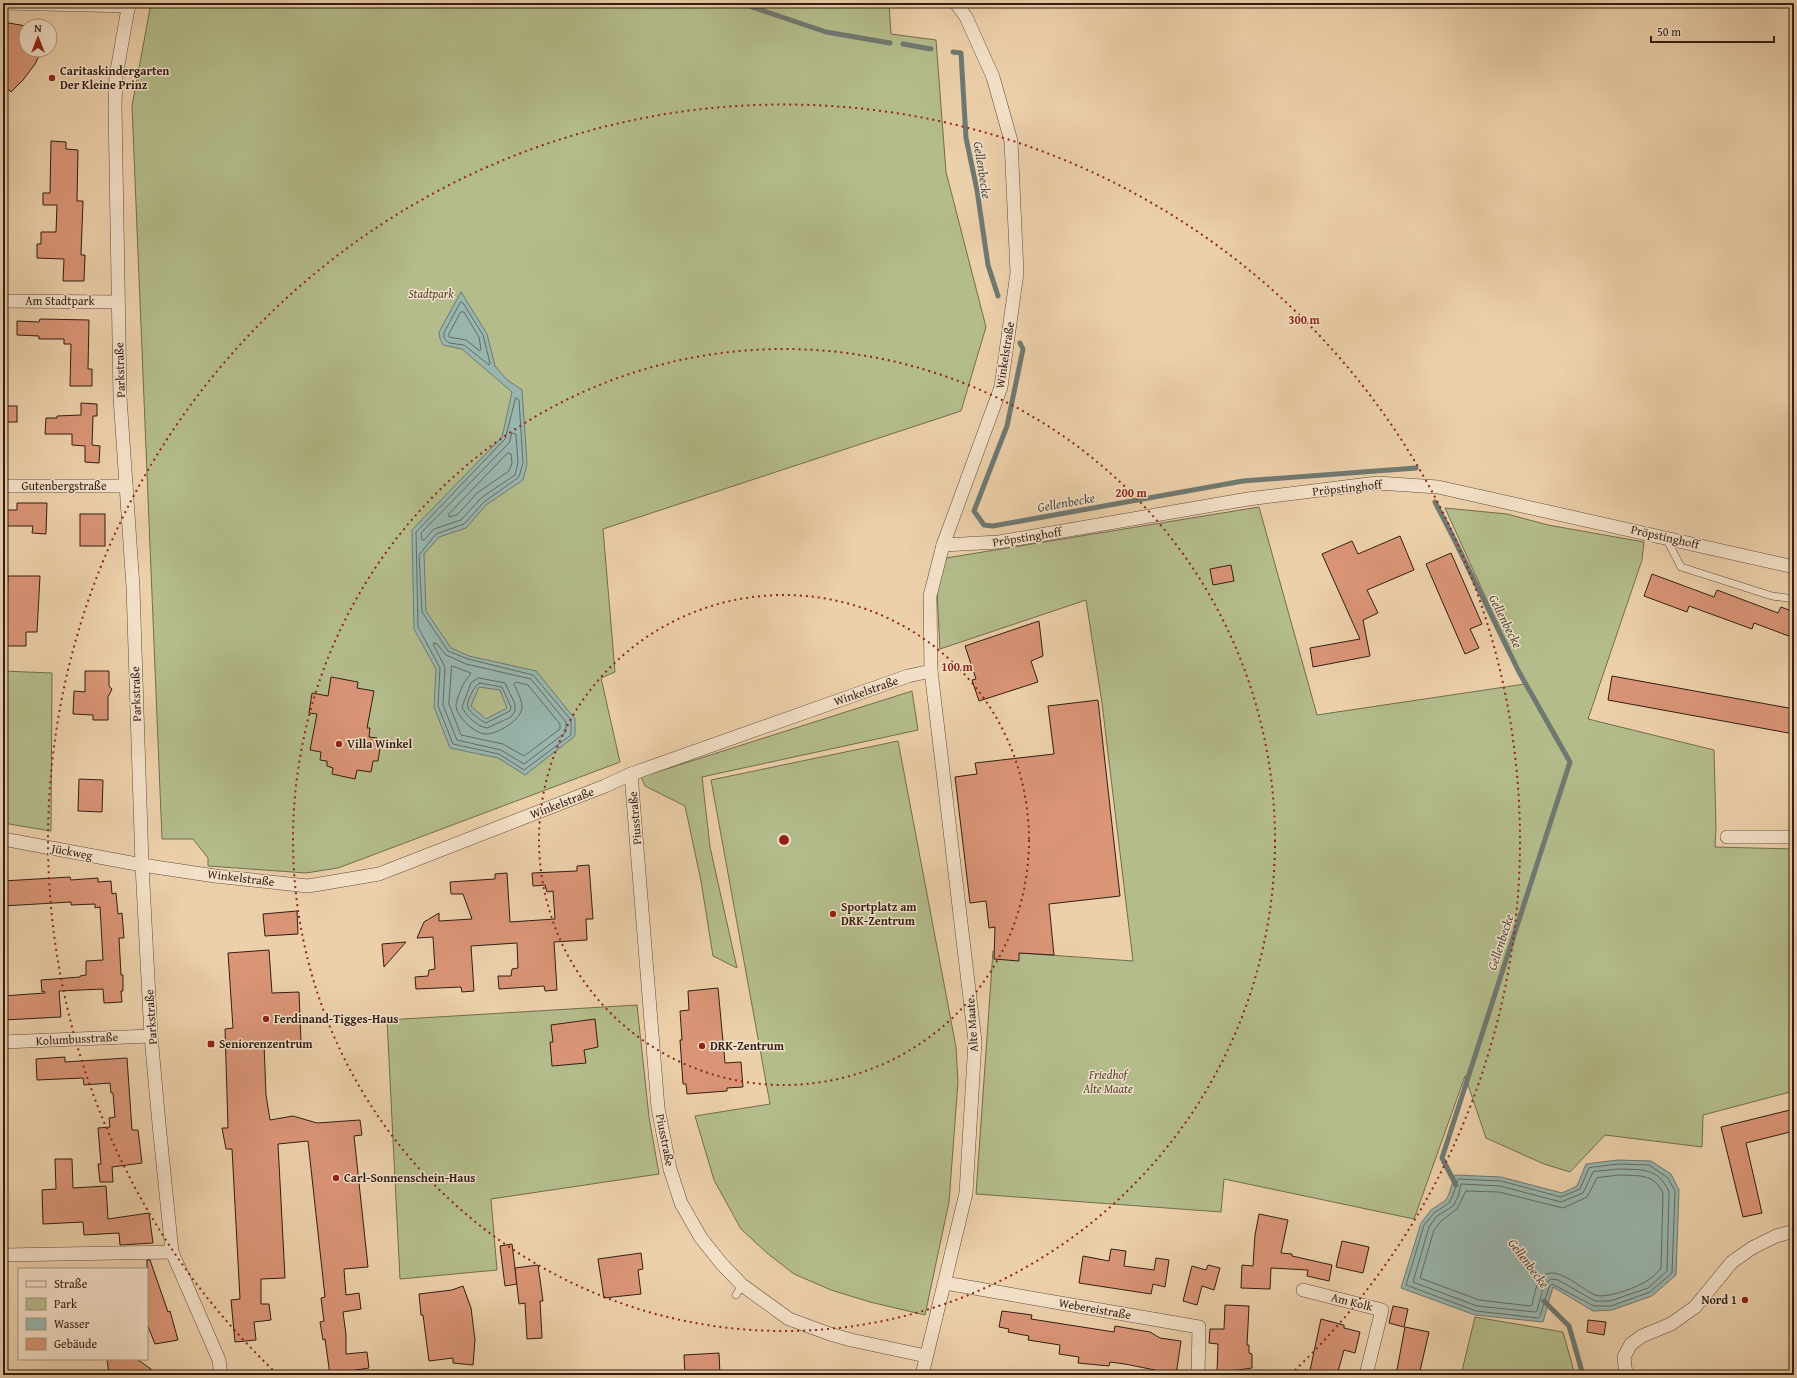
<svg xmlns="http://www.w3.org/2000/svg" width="1797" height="1378" font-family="'Gentium Book Plus',serif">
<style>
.green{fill:#b4bc8b;stroke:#726c50}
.water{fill:#99b6ae;stroke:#6f7971;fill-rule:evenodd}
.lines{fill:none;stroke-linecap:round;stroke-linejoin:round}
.shore{stroke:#656a62;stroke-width:1}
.stream{stroke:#6f7971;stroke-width:5}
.building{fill:#da9577;stroke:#311d15}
.service-casing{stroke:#604a3a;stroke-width:8}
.minor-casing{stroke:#604a3a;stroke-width:14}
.service{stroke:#f3e0c8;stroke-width:7}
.minor{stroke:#f3e0c8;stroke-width:13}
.ring{fill:none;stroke:#8f2418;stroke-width:2;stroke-dasharray:2 4}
.poi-dot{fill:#8f2418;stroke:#f3e0c8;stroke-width:1.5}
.labels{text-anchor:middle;stroke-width:3;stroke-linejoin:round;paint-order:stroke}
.poi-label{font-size:12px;font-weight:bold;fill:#311d15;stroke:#f3e0c8;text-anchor:start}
.park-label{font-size:12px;font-style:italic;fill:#524532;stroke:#f3e0c8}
.street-label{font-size:12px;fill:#311d15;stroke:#f3e0c8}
.water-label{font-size:13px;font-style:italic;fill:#504b43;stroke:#f3e0c8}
.centre{fill:#8f2418;stroke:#f3e0c8;stroke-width:2}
.ring-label{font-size:12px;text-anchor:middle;font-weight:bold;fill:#8f2418;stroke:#f3e0c8;stroke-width:3;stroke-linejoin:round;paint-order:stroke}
</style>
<rect width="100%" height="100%" fill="#ecd0aa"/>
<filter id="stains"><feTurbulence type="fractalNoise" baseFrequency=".005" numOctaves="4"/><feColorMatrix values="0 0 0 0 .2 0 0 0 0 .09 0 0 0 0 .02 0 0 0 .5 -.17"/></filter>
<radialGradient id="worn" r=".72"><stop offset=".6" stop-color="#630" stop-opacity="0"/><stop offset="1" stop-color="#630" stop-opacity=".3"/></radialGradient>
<g class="green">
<polygon points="151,3 889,3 891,34 936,40 946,172 986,327 961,411 603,529 615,672 601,678 620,762 338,868 306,873 208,866 208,858 193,839 162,839 132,106"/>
<polygon points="1259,507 1317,715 1525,684 1445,508 1507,514 1548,525 1644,542 1642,560 1588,719 1714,750 1716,827 1715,847 1794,849 1794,1091 1703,1115 1702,1147 1605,1135 1570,1172 1544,1164 1486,1138 1465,1076 1414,1219 1224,1179 1221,1212 976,1194 993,951 1133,961 1102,703 1086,600 940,649 937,591 946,558"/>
<polygon points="3,671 52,673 51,831 3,823"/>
<polygon points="912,691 918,730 702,777 710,847 737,968 713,956 701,881 685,806 645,786 641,777"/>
<polygon points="898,741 956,1047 958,1082 949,1202 925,1315 870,1302 831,1290 794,1274 767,1253 741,1229 714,1180 695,1116 770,1104 711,780"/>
<polygon points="637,1005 649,1117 659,1174 491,1199 497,1270 400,1279 387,1020"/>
<polygon points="1475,1317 1563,1332 1575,1375 1461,1375"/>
</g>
<g class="water">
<path d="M461 292 487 334 495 366 506 379 522 390 527 464 523 480 486 505 466 528 439 537 424 554 426 611 451 648 469 656 536 671 575 719V736L525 775 498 758 450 748 434 707 436 669 414 629 412 530 502 437 512 392 462 349 443 345 440 339 439 332ZM479 687 500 690 507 708 486 719 471 706Z"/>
<polygon points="1618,1160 1651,1161 1671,1174 1679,1190 1676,1275 1652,1296 1612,1310 1593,1311 1553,1287 1543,1322 1475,1315 1401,1288 1421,1223 1431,1210 1446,1200 1449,1194 1455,1175 1501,1177 1562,1193 1577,1186 1586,1164"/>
</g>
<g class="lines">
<g class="shore">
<polygon points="461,302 463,303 483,335 490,363 489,365 464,345 449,343 444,338 444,333"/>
<polygon points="461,312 464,312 479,337 481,349 480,351 466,340 449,337 449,334"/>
<polygon points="516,398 519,400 523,463 519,477 484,502 464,524 436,534 419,555 422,612 448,651 468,659 533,675 571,720 571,735 524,770 499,754 453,744 438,706 440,668 418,627 416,532 505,439"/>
<polygon points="512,433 516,434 518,463 515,475 481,498 461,520 434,529 424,540 422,540 421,533 509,443"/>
<polygon points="508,453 511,454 512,463 509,471 477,493 457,515 449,517 449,514"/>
<polygon points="434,643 437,644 446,655 466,664 531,679 566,722 566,732 524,764 501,750 457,740 443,705 445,667 434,646"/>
<path d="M452 666 471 673C470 675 468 677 466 680 462 686 457 698 456 705 456 716 474 733 485 734 496 735 522 720 522 707 522 700 517 691 514 684L516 682 528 685 560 724V729L524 756 503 744 461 735 449 704Z"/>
<path d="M479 678 505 683 515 704V711L511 717 487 728C478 727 465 715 462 707L471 683Z"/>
<path d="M480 683 502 687 511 707 510 711 486 723C481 721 471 713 468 708 465 703 475 684 480 683Z"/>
<polygon points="1619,1164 1649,1165 1668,1178 1675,1191 1672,1273 1650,1292 1611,1306 1594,1306 1552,1284 1549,1287 1540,1316 1538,1318 1476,1311 1406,1285 1424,1225 1434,1213 1449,1203 1453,1195 1458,1179 1501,1181 1561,1197 1580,1189 1589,1168"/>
<path d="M1619 1169C1642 1170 1658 1167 1669 1192L1667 1271 1648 1288 1610 1301H1595L1558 1280 1551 1279 1544 1285 1537 1311 1535 1312 1477 1306 1413 1282 1429 1227 1437 1216 1453 1206 1458 1197 1461 1184 1500 1186 1561 1202 1583 1193 1593 1172Z"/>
<path d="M1619 1175C1638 1176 1654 1173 1663 1193L1661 1268C1657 1273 1651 1279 1645 1282 1635 1288 1606 1299 1595 1295 1581 1289 1551 1259 1539 1281 1535 1288 1534 1297 1532 1305L1530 1306 1479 1300 1420 1278 1434 1230 1441 1221 1457 1209 1466 1191 1499 1192 1563 1208 1587 1197 1597 1178Z"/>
</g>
<g class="stream">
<polyline points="740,3 826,32 890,43"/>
<polyline points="903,44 931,49"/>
<polyline points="953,52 961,53 966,138 977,190 988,265 998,296"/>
<polyline points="1020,343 1023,349 1007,426 974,511 984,525 993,526 1243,481 1416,468"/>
<polyline points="1435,502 1454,539 1519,672 1570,762 1442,1158 1456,1185"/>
<polyline points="1544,1301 1569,1326 1583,1375"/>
</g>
</g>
<g class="building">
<polygon points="3,22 26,26 26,50 42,50 35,64 23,80 11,92 9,90 3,94"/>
<polygon points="51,141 66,142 66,149 78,150 77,201 83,201 81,255 85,255 84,281 63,281 64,259 37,258 37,244 41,244 41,232 56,232 57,205 43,205 43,193 50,193"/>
<polygon points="40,319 89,320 88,369 92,369 92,386 70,386 71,344 64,344 64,339 39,339 39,336 17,335 17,321 39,322"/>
<polygon points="81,403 97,404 97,416 93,416 92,445 100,446 99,463 85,462 85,446 72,445 72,434 45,434 46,418 57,418 57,416 81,415"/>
<rect x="3" y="406" width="14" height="16"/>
<polygon points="17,503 47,503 46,534 32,533 33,526 3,526 3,510 17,510"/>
<rect x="80" y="514" width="25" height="32"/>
<polygon points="1400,536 1414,570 1367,590 1378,613 1363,620 1370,656 1313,667 1310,648 1360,639 1322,554 1352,541 1358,554"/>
<polygon points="1451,553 1482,624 1470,629 1479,648 1465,654 1426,564"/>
<polygon points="1231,565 1234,581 1213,585 1210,569"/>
<polygon points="1652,574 1714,597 1717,590 1778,613 1781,607 1794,612 1794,638 1754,623 1752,629 1689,606 1687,612 1644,596"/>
<polygon points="8,576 40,576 37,632 26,632 26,646 6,646"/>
<polygon points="1039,621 1043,656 1031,661 1038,682 979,701 972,680 976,679 965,646"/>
<polygon points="85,671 109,671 109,686 112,689 108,697 108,720 93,720 93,715 73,714 74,691 85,692"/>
<polygon points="1612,676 1794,709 1794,734 1608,700"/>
<polygon points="331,677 358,682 357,688 374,691 367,728 370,728 369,737 377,738 376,746 380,748 378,761 373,761 371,772 357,770 355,779 332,774 333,768 327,766 327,761 320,760 321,752 310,750 317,714 309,713 312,693 328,696"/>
<polygon points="1098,700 1120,896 1049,904 1054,955 1019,953 1019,961 994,959 995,927 989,928 986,901 970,903 955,777 977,774 975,763 1054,754 1048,706"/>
<polygon points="79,779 103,780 102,812 78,811"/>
<polygon points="589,865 593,919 586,919 587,940 554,942 557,990 545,991 544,986 499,989 498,976 511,976 512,969 518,968 517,943 471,946 474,991 462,992 461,987 416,989 415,977 428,976 429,970 435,969 433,937 417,938 424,922 439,913 439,921 472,919 463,894 451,894 450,882 495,879 495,874 507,873 510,922 555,919 553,891 547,892 545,885 533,886 532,873 577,871 577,866"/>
<polygon points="70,877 71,880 98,878 98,882 111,881 112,894 116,893 118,914 122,913 124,938 119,938 121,975 123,975 123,991 121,991 122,1002 104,1003 103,989 59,991 61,1017 3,1020 3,996 45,993 44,991 42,992 41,980 80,977 80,976 86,975 86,961 103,960 100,907 95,908 95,904 71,905 71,902 3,906 3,881"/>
<polygon points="297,911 298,934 265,936 263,914"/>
<polygon points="406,942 384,967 382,944"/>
<polygon points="269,950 272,993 299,992 301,1043 264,1044 266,1095 270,1120 293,1116 317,1123 360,1120 362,1135 354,1136 368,1267 344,1269 346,1295 359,1293 361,1309 343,1312 346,1335 346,1354 367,1352 369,1368 350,1371 351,1375 330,1375 325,1339 323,1340 320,1322 324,1321 321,1298 325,1297 308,1141 278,1144 285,1278 261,1279 261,1304 269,1304 271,1320 254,1322 256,1340 235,1342 231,1300 240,1299 232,1149 226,1149 222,1128 228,1128 225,1029 233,1028 228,953"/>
<polygon points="718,988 725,1063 741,1062 743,1087 727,1088 727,1091 687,1094 686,1084 683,1084 680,1040 682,1040 680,1011 689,1010 688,991"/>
<polygon points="595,1019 598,1047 584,1050 586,1063 552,1066 550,1042 553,1042 551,1025"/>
<polygon points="65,1057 65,1062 127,1058 132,1130 138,1130 142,1163 112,1167 113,1182 100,1182 98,1164 101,1164 98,1128 110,1127 109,1118 115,1117 113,1093 111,1093 110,1083 84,1085 83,1078 37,1080 36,1059"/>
<polygon points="1794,1109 1794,1131 1746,1143 1762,1213 1743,1217 1721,1127"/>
<polygon points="55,1159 72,1159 73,1188 106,1186 108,1219 149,1213 153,1243 120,1245 119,1233 84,1235 83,1222 43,1224 42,1190 56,1189"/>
<polygon points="1259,1214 1288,1220 1281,1253 1292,1254 1292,1256 1332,1265 1329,1281 1307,1276 1308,1270 1271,1268 1270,1289 1241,1288 1242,1265 1253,1266 1255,1235"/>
<polygon points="1342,1241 1369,1247 1363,1273 1336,1267"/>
<polygon points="512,1244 517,1284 505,1286 500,1246"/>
<polygon points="1111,1249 1126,1251 1124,1266 1154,1270 1156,1258 1169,1260 1165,1287 1153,1284 1151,1294 1079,1283 1083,1256 1109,1261"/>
<polygon points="641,1253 643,1269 638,1270 641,1294 604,1298 598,1259"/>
<polygon points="147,1260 150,1260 168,1312 170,1311 178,1340 155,1344 147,1324"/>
<polygon points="538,1265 543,1301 540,1301 542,1338 527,1339 525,1303 519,1304 515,1268"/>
<polygon points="1208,1265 1220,1268 1214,1290 1202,1286 1197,1305 1183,1301 1192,1266 1206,1270"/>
<polygon points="463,1286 471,1308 475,1340 473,1365 453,1363 453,1358 429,1361 423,1315 421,1315 419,1294 452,1290"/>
<polygon points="1225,1305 1249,1306 1247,1345 1249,1345 1249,1353 1252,1354 1252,1368 1217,1373 1218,1344 1209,1343 1210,1329 1224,1329"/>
<polygon points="1393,1306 1408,1309 1404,1327 1389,1323"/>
<polygon points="1002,1311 1032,1315 1031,1319 1114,1332 1115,1326 1150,1332 1160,1338 1181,1341 1176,1375 1154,1375 1155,1370 1125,1364 1110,1362 1109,1366 1078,1363 1079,1357 1059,1354 1060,1345 1028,1340 1029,1336 1008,1332 1009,1329 999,1327"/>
<polygon points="1321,1319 1344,1325 1344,1328 1360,1332 1355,1353 1344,1350 1337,1375 1309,1375"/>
<polygon points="1588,1320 1606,1322 1604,1335 1587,1332"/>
<polygon points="1405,1327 1429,1332 1419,1375 1396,1375"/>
<polygon points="719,1353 720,1375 685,1375 684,1355"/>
<polygon points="107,1359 137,1359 159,1375 109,1375"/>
</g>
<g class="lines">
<defs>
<g id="service">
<polyline points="1666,538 1681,567 1772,596 1794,599"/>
<polyline points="1791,1232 1794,1244"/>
<polyline points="736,1295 742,1285"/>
</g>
<g id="minor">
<polyline points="3,3 129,6"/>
<polyline points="129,3 116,76 115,106 120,397 133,587 142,865 151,1036 159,1124 172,1252 219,1360 221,1375"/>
<polyline points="3,301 117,302"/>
<polyline points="3,486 126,486"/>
<polyline points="943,545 999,542 1248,499 1377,483 1438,487 1794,567"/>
<polyline points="631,774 658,1108 670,1169 681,1203 701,1238 721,1263 742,1285 789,1319 830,1334 851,1340 926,1356"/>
<polyline points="1727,837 1794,837"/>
<polyline points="3,839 142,865 215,876 308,886 379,874 605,786 631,774 908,676 931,671"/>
<polyline points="3,1042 151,1036"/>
<polyline points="3,1255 172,1252"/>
<polyline points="945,1283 1199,1327 1198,1375"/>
<polyline points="1303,1290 1382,1310 1366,1375"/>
<polyline points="922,1375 966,1193 975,1041 931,671 930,596 943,545 1001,387 1017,273 1011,141 993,77 966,17 956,3"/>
<polyline points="1626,1375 1624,1357 1631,1344 1642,1336 1671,1324 1695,1307 1732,1262 1752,1248 1776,1236 1794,1231"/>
</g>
</defs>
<use href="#service" class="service-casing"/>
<use href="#minor" class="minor-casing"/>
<use href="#service" class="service"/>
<use href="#minor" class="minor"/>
</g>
<g class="ring">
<circle cx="784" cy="840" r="245"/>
<circle cx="784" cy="840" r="491"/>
<path d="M277 1374A736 736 0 1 1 1291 1374"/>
</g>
<g class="poi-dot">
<circle cx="52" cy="78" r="4"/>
<circle cx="339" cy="744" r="4"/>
<circle cx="833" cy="914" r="4"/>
<circle cx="266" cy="1019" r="4"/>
<rect x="207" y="1040" width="8" height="8" rx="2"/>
<circle cx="702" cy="1046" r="4"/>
<circle cx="336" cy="1178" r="4"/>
<circle cx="1745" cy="1300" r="4"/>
</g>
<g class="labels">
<g class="poi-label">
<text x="60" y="75">Caritaskindergarten<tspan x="60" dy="14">Der Kleine Prinz</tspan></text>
<text x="347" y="748">Villa Winkel</text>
<text x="841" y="911">Sportplatz am<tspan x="841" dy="14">DRK-Zentrum</tspan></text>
<text x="274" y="1023">Ferdinand-Tigges-Haus</text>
<text x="219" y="1048">Seniorenzentrum</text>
<text x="710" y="1050">DRK-Zentrum</text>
<text x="344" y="1182">Carl-Sonnenschein-Haus</text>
<text x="1737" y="1304" text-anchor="end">Nord 1</text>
</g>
<g class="park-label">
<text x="431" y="298">Stadtpark</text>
<text x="1108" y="1079">Friedhof<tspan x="1108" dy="14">Alte Maate</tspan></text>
</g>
<g class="street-label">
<text x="60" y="305">Am Stadtpark</text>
<text transform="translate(1005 355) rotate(-81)" y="4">Winkelstraße</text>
<text transform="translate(120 370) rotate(-92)" y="4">Parkstraße</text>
<text x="64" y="490">Gutenbergstraße</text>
<text transform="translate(1347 488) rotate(-6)" y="4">Pröpstinghoff</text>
<text transform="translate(1027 537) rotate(-9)" y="4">Pröpstinghoff</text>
<text transform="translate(1665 537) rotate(13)" y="4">Pröpstinghoff</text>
<text transform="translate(866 691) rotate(-19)" y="4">Winkelstraße</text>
<text transform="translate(136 694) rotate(-92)" y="4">Parkstraße</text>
<text transform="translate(562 803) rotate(-21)" y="4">Winkelstraße</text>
<text transform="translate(635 818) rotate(-95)" y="4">Piusstraße</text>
<text transform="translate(72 852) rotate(11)" y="4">Jückweg</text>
<text transform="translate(241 878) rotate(7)" y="4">Winkelstraße</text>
<text transform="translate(151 1017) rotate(-94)" y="4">Parkstraße</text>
<text transform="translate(972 1025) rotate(-94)" y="4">Alte Maate</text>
<text transform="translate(77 1039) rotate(-3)" y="4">Kolumbusstraße</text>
<text transform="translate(665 1140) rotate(79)" y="4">Piusstraße</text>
<text transform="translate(1352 1302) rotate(14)" y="4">Am Kolk</text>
<text transform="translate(1095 1309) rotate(10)" y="4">Webereistraße</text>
</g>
<g class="water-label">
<text transform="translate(983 170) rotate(81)" y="5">Gellenbecke</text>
<text transform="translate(1066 502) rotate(-10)" y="5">Gellenbecke</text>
<text transform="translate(1506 621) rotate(63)" y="5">Gellenbecke</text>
<text transform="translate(1500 942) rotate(-72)" y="5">Gellenbecke</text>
<text transform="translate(1529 1263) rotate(53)" y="5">Gellenbecke</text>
</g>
</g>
<circle cx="784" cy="840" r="6" class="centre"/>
<g class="ring-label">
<text x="1304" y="324">300 m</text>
<text x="1131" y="497">200 m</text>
<text x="957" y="671">100 m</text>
</g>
<rect width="1797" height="1378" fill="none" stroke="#ecd0aa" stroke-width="16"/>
<rect x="4" y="4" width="1789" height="1370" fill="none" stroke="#311d15" stroke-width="2"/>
<rect x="8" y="8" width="1781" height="1362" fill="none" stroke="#311d15"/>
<rect x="18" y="1268" width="130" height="92" fill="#f3e0c8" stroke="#a59280"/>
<rect x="26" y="1281" width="20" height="6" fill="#f3e0c8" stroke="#a59280"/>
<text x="54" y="1288" font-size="12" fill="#311d15">Straße</text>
<rect x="26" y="1298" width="20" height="12" fill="#b4bc8b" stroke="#a59280"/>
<text x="54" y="1308" font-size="12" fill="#311d15">Park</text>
<rect x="26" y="1318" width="20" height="12" fill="#99b6ae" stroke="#a59280"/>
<text x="54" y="1328" font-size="12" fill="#311d15">Wasser</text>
<rect x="26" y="1338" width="20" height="12" fill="#da9577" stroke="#a59280"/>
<text x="54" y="1348" font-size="12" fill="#311d15">Gebäude</text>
<g transform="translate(38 38)"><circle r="19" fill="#f3e0c8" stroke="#a59280"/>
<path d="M0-3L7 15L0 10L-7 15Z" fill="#8f2418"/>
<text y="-6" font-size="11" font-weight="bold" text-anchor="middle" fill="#311d15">N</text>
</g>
<path d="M1651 36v6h123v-6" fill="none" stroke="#311d15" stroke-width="2"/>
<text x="1657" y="36" font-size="12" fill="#311d15" stroke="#f3e0c8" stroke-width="3" paint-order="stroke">50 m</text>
<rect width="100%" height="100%" filter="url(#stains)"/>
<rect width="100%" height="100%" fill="url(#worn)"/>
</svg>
